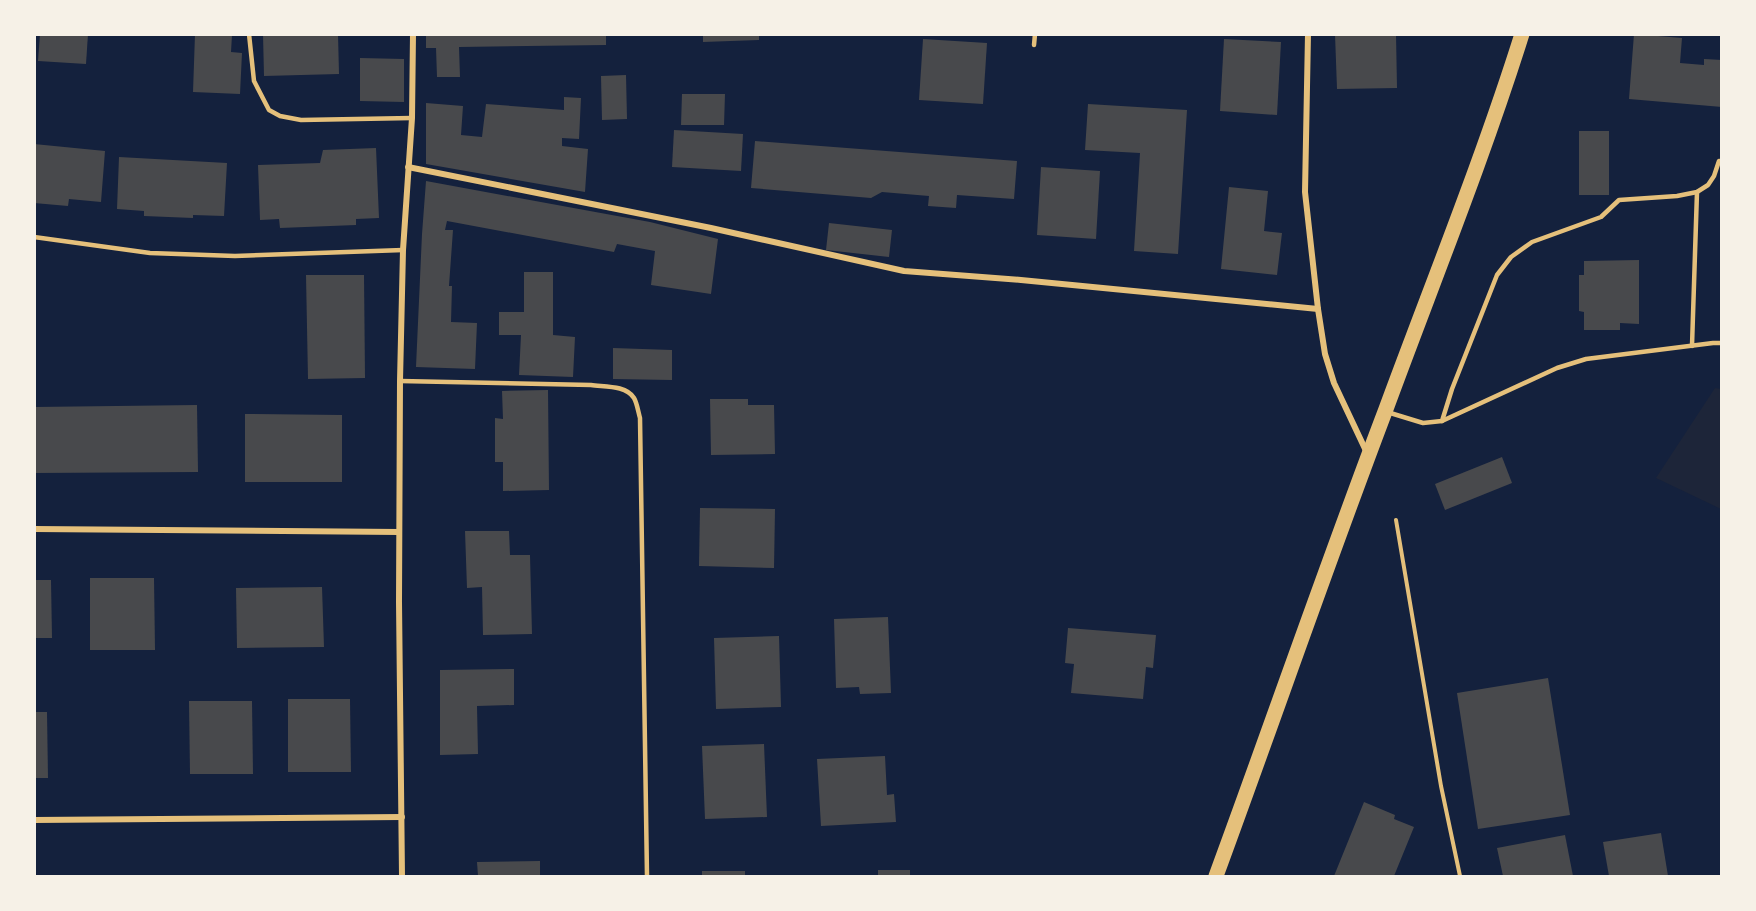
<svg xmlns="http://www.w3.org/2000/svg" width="1756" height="911" font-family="'Golos Text',sans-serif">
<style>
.green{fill:#1d2539}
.building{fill:#48494c}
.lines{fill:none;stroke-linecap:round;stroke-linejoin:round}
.path{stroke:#e5c07b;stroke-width:4}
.service{stroke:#e5c07b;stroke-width:4.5}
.minor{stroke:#e5c07b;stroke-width:6}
.primary{stroke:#e5c07b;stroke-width:15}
</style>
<rect width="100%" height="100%" fill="#14213d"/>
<polygon class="green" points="1715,388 1721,389 1721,509 1656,478"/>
<g class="building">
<polygon points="40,34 88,34 86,64 38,61"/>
<polygon points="195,34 232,35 231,52 242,53 240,94 193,92"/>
<polygon points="263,34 338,34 339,74 264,76"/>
<polygon points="426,34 606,34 606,45 459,47 460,77 437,77 436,48 426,48"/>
<polygon points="703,34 759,34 759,40 703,42"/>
<polygon points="1335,34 1396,34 1397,88 1337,89"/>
<polygon points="1634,34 1682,38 1680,63 1704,65 1704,59 1722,60 1722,107 1629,99"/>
<polygon points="923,39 987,43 983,104 919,100"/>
<polygon points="1224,39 1281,42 1277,115 1220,111"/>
<polygon points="360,58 404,59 404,102 360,101"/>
<polygon points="626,75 627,119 602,120 601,76"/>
<polygon points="682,94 725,94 724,125 681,125"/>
<polygon points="564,97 581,98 579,139 562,138 562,146 588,149 585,192 426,164 426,103 463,106 461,135 482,137 486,104 564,110"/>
<polygon points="1088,104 1187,110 1178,254 1134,251 1140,153 1085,150"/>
<polygon points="674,130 743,134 741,171 672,167"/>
<rect x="1579" y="131" width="30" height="64"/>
<polygon points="755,141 1017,161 1014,199 957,195 956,208 928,206 929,196 882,192 871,198 751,188"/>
<polygon points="34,144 105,151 101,202 69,199 68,206 34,203"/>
<polygon points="376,148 379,218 356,219 356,225 280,228 279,219 260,220 258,165 320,163 323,150"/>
<polygon points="119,157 227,163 224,216 193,215 193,218 144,216 144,211 117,209"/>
<polygon points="1041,167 1100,171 1096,239 1037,235"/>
<polygon points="426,181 650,222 718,239 711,294 651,285 655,251 617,244 614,252 447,221 445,230 453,230 449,286 452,286 451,322 477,323 475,369 416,367 422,234"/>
<polygon points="1229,187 1268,191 1264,231 1282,233 1277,275 1221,269"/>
<polygon points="829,223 892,230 889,257 826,250"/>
<polygon points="1639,260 1639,324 1620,323 1620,330 1584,330 1584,312 1579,311 1579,275 1584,275 1584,261"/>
<polygon points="524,272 553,272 553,335 575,337 573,377 519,375 521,335 499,335 499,312 524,312"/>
<polygon points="306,275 364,275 365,378 308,379"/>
<polygon points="613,348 672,350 672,380 613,379"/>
<polygon points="548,390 549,490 503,491 503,462 495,462 495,418 503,419 502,391"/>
<polygon points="710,399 748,399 748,405 774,405 775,454 711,455"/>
<polygon points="197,405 198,472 34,473 34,407"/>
<polygon points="245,414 342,415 342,482 245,482"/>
<polygon points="1502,457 1512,483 1445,510 1435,484"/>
<polygon points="700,508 775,509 774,568 699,566"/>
<polygon points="465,531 509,531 510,555 530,555 532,634 483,635 482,587 467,588"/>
<polygon points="90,578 154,578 155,650 90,650"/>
<polygon points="34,580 51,580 52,638 34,638"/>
<polygon points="322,587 324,647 237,648 236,588"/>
<polygon points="888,617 891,693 860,694 859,687 836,688 834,619"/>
<polygon points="1068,628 1156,635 1153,668 1146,667 1143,699 1071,693 1074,664 1065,663"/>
<polygon points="779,636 781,707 716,709 714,638"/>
<polygon points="514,669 514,705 477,706 478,754 440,755 440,670"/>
<polygon points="1548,678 1570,815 1478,829 1457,693"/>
<polygon points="288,699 350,699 351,772 288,772"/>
<polygon points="189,701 252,701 253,774 190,774"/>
<polygon points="34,712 47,712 48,778 34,778"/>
<polygon points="764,744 767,817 705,819 702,746"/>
<polygon points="885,756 887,795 894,794 896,822 821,826 817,759"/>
<polygon points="1364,802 1395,815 1394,819 1414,827 1394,876 1334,876"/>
<polygon points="1661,833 1668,876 1609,876 1603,842"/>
<polygon points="1565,835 1573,876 1503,876 1497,848"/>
<polygon points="540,861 540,876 478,876 477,862"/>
<rect x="878" y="870" width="32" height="6"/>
<rect x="702" y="871" width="43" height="5"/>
</g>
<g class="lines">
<polyline class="path" points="1396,520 1441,786 1460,876"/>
<g class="service">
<polyline points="249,34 254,81 269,110 280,116 301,120 412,118"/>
<polyline points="1034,45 1035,34"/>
<polyline points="34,237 150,253 235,256 403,250"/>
<polyline points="1692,346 1697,192"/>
<path d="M400 381 591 385C604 387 626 385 634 398 637 403 638 411 640 418L647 876"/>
<polyline points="1387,412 1423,423 1442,421 1557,368 1586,359 1713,343 1722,343"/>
<polyline points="1442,421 1452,389 1497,275 1511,257 1532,242 1601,217 1619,200 1677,196 1697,192 1708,185 1714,176 1719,161"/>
</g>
<g class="minor">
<polyline points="1308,34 1305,192 1318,309 1325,354 1334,383 1367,453"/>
<polyline points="408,167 711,228 904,271 1021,280 1318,309"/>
<polyline points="34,529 399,532"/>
<polyline points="34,820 402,817"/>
<polyline points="402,876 399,602 400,381 403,250 412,118 413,34"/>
</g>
<path class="primary" d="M1216 876C1273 721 1327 564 1386 409 1432 284 1482 161 1522 34"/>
</g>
<rect width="1756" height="911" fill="none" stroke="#f6f1e7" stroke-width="72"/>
</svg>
